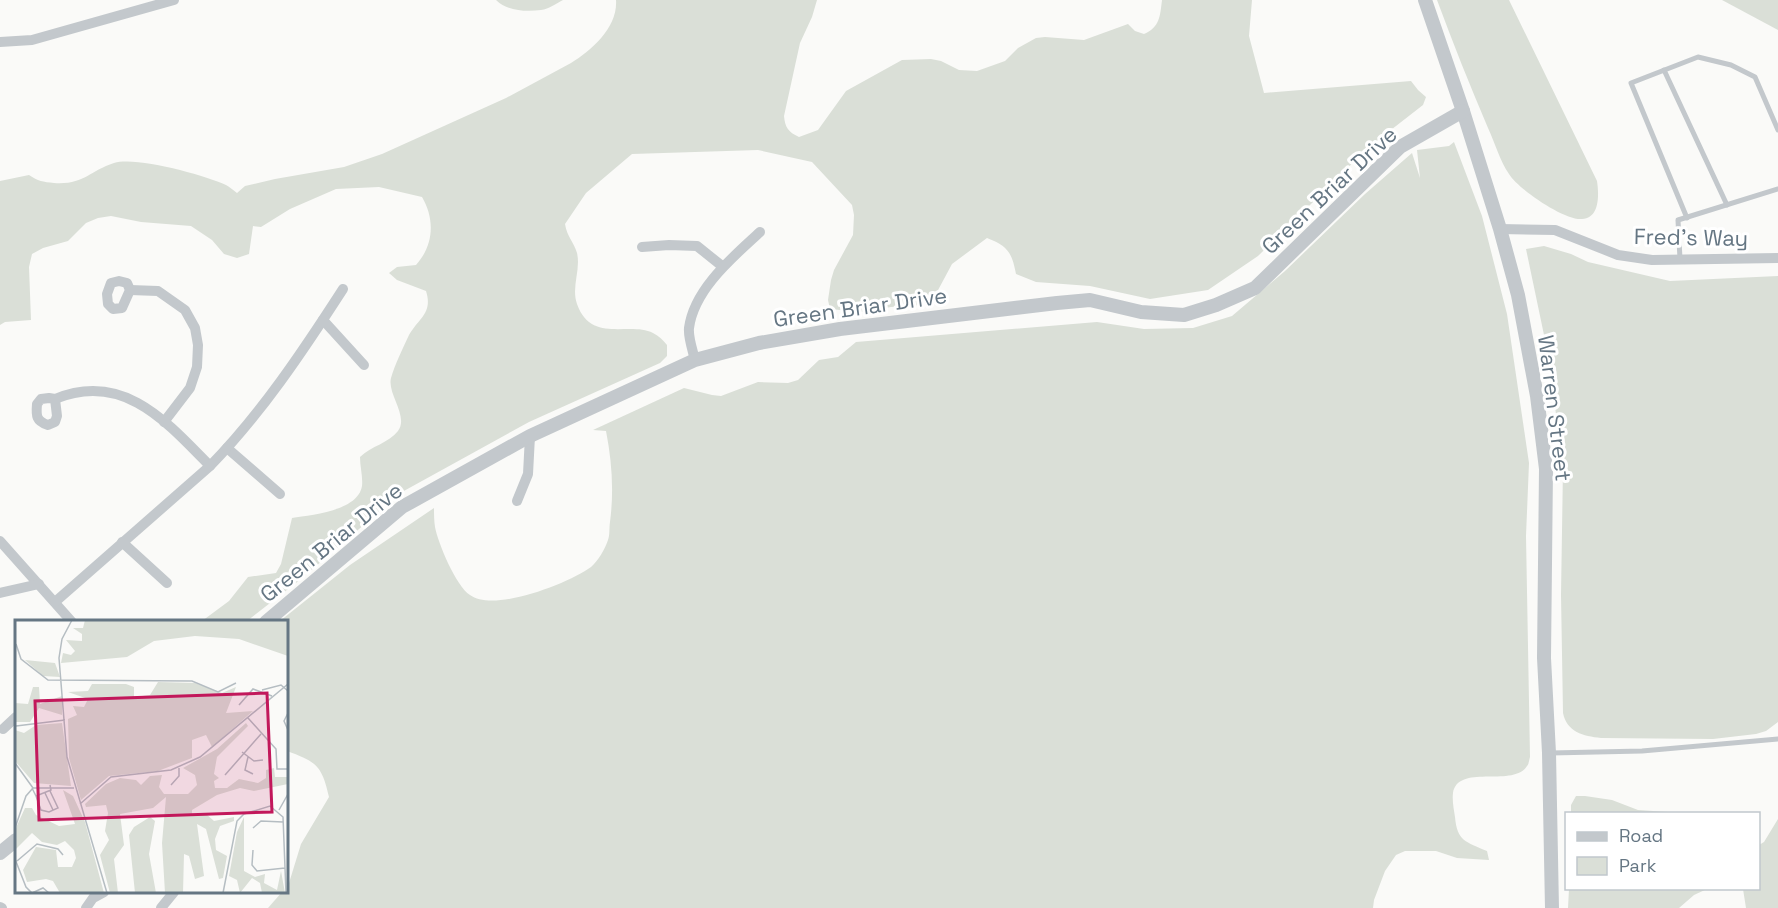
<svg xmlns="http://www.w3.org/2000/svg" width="1778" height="908" font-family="'Space Grotesk',sans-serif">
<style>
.green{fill:#dadfd7}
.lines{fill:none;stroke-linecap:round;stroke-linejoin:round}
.service{stroke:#c3c8cc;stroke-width:5}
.minor{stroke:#c3c8cc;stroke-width:10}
.tertiary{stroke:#c3c8cc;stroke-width:14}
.labels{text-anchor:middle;stroke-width:6;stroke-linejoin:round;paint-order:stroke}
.street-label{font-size:22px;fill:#657683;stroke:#fff}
.inset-road{fill:none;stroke:#b5bdc2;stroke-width:1.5}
.view{fill:#c2185b;fill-opacity:0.15;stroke:#c2185b;stroke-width:3}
.inset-edge{fill:none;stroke:#657683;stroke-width:3}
</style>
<rect width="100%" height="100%" fill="#fafaf8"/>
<g class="green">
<path d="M496 0H563C557 3 549 9 541 10 526 12 507 11 496 0Z"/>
<path d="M616 0H817L812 17 800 43 784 116C785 127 788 132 799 137L818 130 846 91 902 60 931 59 941 61 959 70 977 71 1005 61 1018 48 1036 38 1045 37 1084 40 1128 24 1135 31 1144 34C1160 27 1160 16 1162 0H1252L1249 36 1264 93 1411 81 1418 90 1426 97 1423 105 1369 147 1258 256 1208 290 1150 299 1090 286 1036 282 1016 274C1012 253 1008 246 987 238L952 264 937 292 931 300 922 305 891 307 861 312 830 309 828 300 831 280 834 270 853 235 854 215 852 205 812 162 758 150 632 154 586 193 565 224C567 237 574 242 577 253 581 270 571 287 577 304 591 344 630 321 653 333 659 336 663 340 667 345V356L660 363 529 422 402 492 301 579 247 621H202L229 601 248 577 276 573 281 564 292 518C311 515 358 511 362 486 363 477 360 467 360 457 371 446 389 443 398 431 409 416 387 394 391 378 395 364 403 348 409 335 419 318 433 313 426 291L397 280 389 273 397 267 416 265C434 245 435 219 422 197L379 187 336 189 290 209 261 227 253 226 249 254 237 258 224 254 212 240 191 226 141 222 111 216 98 218 86 223 68 241 43 248 32 254 29 267 31 320 5 322 0 325V181L29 175C38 181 43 182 54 183 84 185 89 171 114 163 136 156 204 175 226 185 230 187 233 190 237 193L245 186 275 179 344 167 382 154 506 98 571 63C592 50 618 27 616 0Z"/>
<path d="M1437 0H1509L1597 181C1599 194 1600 218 1582 219 1565 221 1518 189 1509 174 1500 161 1495 143 1488 128 1470 86 1453 43 1437 0Z"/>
<polygon points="1722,0 1778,0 1778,30"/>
<path d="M1454 142 1482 216 1507 314 1529 463 1526 536 1530 757C1529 760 1529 764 1527 766 1513 788 1458 763 1453 793 1452 801 1454 810 1455 817 1457 841 1466 842 1487 851L1489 860 1457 858 1436 851H1405L1396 855 1385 871 1374 900 1373 908H268L282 892H286L287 886 289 883 301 844 329 797C322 766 317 762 287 751L286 622 280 621 350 565 434 508C434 514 434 521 435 527 438 543 456 586 470 595 494 613 569 583 591 567 598 561 605 549 608 540 610 535 609 528 610 522 614 491 612 462 606 431L593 430 684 388 712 395 721 396 758 382 788 383 798 380 819 360 838 357 856 342 1097 322 1144 329 1193 328 1232 316 1285 271 1365 194 1412 153 1420 178 1417 150 1449 146Z"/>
<path d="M1544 246 1571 254 1588 262 1670 281 1778 276V722L1766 731 1756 734 1713 739 1601 738C1583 736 1567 732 1563 713L1561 595 1563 467 1548 354 1526 249Z"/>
<polygon points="1576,796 1585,796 1612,800 1638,810 1668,812 1671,813 1571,813 1571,805"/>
<polygon points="1778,819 1778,908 1746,908 1743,889 1758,888 1759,845 1764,842"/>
<polygon points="1569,889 1569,888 1707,889 1694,895 1679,908 1568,908"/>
</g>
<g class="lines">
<g class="service">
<polyline points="1664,70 1727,205"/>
<polyline points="1687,218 1631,83 1698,57 1731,65 1755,77 1778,130"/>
<polyline points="1680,259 1678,220 1778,189"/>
<polyline points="1551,753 1642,751 1778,739"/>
</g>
<g class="minor">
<polyline points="0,42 32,40 174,0"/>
<polyline points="1500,229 1555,230 1618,255 1652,260 1778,258"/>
<polyline points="642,247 669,245 697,246 722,266"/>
<polygon points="119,281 127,283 130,290 122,308 113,309 108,304 107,294 111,283"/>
<polyline points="130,290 158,291 185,310 195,328 198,345 197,367 190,388 164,422"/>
<polyline points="323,320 364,365"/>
<path d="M695 360C693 351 688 338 689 328 694 289 733 257 760 232"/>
<path d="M49 398 55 399 57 416 55 422 48 425C36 421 36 416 37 404L41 399Z"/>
<path d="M55 399C123 371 166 421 210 466"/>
<polyline points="227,448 280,494"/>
<polyline points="517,501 528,474 530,436"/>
<polyline points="0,541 72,622"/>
<polyline points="122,542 167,583"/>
<polyline points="0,593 39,584"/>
<path d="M55 602 210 466C261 414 303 351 343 289"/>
<polyline points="3,729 16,717"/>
<polyline points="0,907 2,908"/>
<polyline points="86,908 93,898 104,892"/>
<polyline points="161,908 174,892"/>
</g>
<g class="tertiary">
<polyline points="1425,0 1463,111 1500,229 1518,295 1537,396 1546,469 1544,658 1549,753 1552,908"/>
<polyline points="266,622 402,507 530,436 695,360 759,343 840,329 1057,303 1090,300 1141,312 1184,315 1216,305 1255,288 1400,147 1463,111"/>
<polyline points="0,853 16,840"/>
</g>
</g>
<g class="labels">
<g class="street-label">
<text transform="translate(1329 190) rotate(-43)" y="8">Green Briar Drive</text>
<text transform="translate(1691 237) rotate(1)" y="8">Fred's Way</text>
<text transform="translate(860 307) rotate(-8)" y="8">Green Briar Drive</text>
<text transform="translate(1555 408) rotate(83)" y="8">Warren Street</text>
<text transform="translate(331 542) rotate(-39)" y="8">Green Briar Drive</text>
</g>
</g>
<g transform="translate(15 620)">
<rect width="273" height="273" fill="#fafaf8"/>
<path d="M70 0H273V36L224 19 180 16 139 21 112 37 46 43 48 33 56 35 60 31 51 20 67 21V14L58 8H68ZM10 40 40 43 45 57 28 56ZM143 62 180 63 207 73 221 67 211 93 238 91 197 127 191 115 177 120V138L143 151 94 156 66 180 54 138 53 99 62 95 58 86 69 87 73 79 53 72 73 71 77 64H111L119 67V77L135 75ZM18 67H24L25 84 47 76V95L24 88 15 102H0V83L13 84ZM47 103 56 166 19 163 0 141V110L9 113 21 105ZM231 103 233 106 202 137 199 154 204 158 199 161 200 168H212L224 159 243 163 251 158V150L259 148 260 157H273V164L239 171 225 168 202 175 177 190V196L190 193 199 201 219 197V201L205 206 200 219 201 230 212 236 208 258 204 259 191 209 182 204 189 256 180 259 174 236 169 234 168 273H150L147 223 151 177 138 188 105 194 109 225 99 239 103 273H95L85 235 94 220 90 211 93 193 91 185 71 187 70 184 91 164 105 158 121 160 126 165 135 156 147 155 144 167 149 174H173L182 165 180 155 168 148 202 129ZM48 170 58 176 70 202 89 273H45L38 261 31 259 12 262 8 250 21 227 41 230 43 247H57L61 238 59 230 50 221 42 225 27 222 17 213 0 230V210L10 188H17L21 195 44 206 60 204ZM135 197 140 201 134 234 141 273H120L114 215 119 207ZM229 197V251L240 257 250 254 249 263 262 270 266 251 270 273H247L245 263 237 258 225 273 222 260 214 256 222 212Z" fill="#dadfd7"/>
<path class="inset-road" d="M57 0 47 19 44 38 52 137 92 273M1 24 6 39 33 60 177 61 203 72 221 63M247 70 266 65 273 71M224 85 238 69 257 76M273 93 269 101 273 110M233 98 261 129 262 149H273M1 106 50 100M227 132 239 141 248 140M233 137 230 150 238 154M0 143 18 168M210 155 246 114M156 165 164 156V148M17 168 21 176 36 170 35 165M30 173 38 190M21 176 26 190 34 192 43 188 35 171M65 184 96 157 156 150 185 137 273 64M264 190 273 174M0 208 11 176 18 168H59M238 208 246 201 268 202M238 230 237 245 242 251 270 248M0 239 11 267 17 273 28 268 34 273M2 241 22 224 43 229 48 235M208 273 222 201 229 194 255 186 268 197 271 273"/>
<path class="view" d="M252 73 257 192 24 200 20 81Z"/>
<rect width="273" height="273" class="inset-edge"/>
</g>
<rect x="1565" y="812" width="195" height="78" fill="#ffffff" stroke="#c1c8cd" stroke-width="1.5"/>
<rect x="1577" y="832" width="30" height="9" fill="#c3c8cc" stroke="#c1c8cd" stroke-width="1.5"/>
<text x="1619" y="842" font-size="18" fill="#657683">Road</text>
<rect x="1577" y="857" width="30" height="18" fill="#dadfd7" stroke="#c1c8cd" stroke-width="1.5"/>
<text x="1619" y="872" font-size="18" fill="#657683">Park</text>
</svg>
